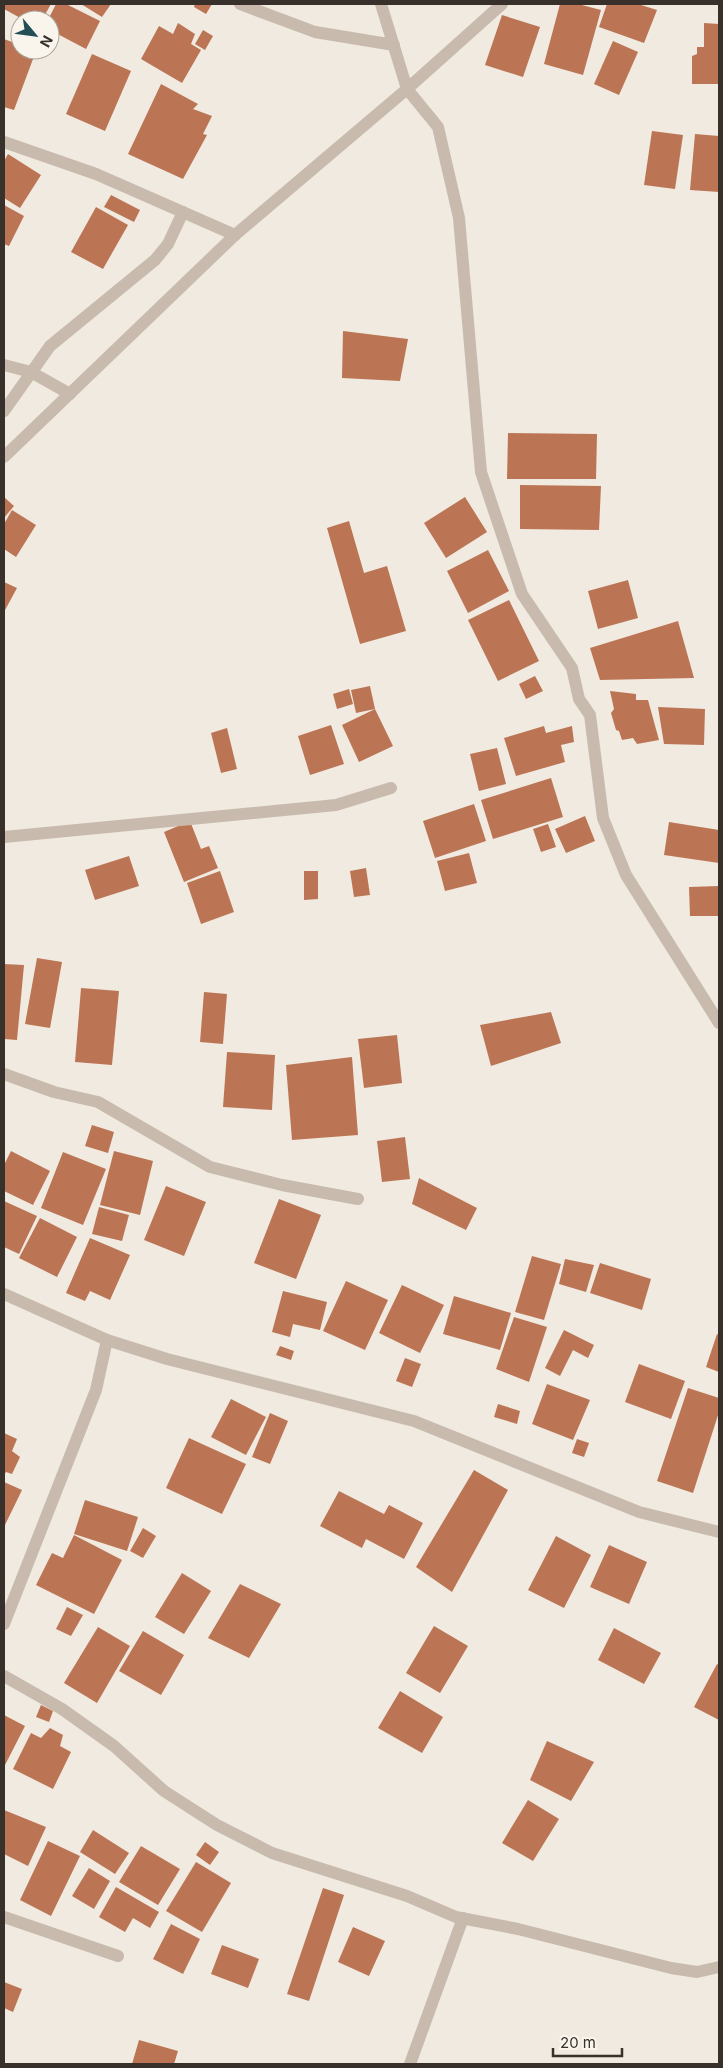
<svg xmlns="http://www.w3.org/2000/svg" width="723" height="2068" font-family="Inter,sans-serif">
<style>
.building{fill:#bb7554}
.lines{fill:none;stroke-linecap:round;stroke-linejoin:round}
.minor{stroke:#c8bbad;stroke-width:12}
</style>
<rect width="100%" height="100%" fill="#f1eae0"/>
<g class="building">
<polygon points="4,4 51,4 42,20 24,20 4,9"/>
<polygon points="56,4 66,4 100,21 86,49 50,30 50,20 48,20"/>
<polygon points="81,4 111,4 102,17"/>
<polygon points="195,4 212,4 206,14 194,7"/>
<polygon points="560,4 578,4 601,10 583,75 544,64"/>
<polygon points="607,4 638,4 657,10 644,43 599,27"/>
<polygon points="502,15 540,27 523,77 485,65"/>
<polygon points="178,23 195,34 191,44 201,50 182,83 141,59 159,26 173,34"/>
<polygon points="704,23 719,24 719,84 692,84 692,56 697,54 697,47 704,47"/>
<polygon points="203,30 213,36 205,50 195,44"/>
<polygon points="4,39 20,45 20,50 36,51 14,110 4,107"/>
<polygon points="613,41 638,52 619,95 594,84"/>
<polygon points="92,54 131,71 105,131 66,114"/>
<polygon points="161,84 198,104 193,109 212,116 203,134 207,135 183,179 128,154"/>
<polygon points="652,131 683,135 675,189 644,185"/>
<polygon points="695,134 719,136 719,192 690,190"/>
<polygon points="8,154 41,175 20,208 4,198 4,161"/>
<polygon points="111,195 140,210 134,222 104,207"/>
<polygon points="4,205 24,216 9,246 4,244"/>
<polygon points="96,207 128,225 103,269 71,252"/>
<polygon points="343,331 408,339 400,381 342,378"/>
<polygon points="508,433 597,434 596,479 507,479"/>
<polygon points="520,485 601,486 599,530 520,529"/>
<polygon points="4,497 14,506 4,518"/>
<polygon points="465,497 487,532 446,558 424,523"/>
<polygon points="12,510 36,525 16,557 4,549 4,524"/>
<polygon points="349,521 364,573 387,566 406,631 360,644 327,528"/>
<polygon points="488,550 509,591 468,613 447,571"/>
<polygon points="628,580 638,618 598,629 588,591"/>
<polygon points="4,582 17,588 4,612"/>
<polygon points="509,600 539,661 498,681 468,620"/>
<polygon points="678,621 694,678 600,680 590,648"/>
<polygon points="535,676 543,691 526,699 519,684"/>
<polygon points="370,686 375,709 356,713 351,690"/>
<polygon points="349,689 353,704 337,709 333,694"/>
<polygon points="610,691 636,694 636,700 648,700 659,740 637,744 633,738 622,740 619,731 616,730 611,713 614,709"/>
<polygon points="658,707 705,709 704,745 664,744"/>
<polygon points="375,709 393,746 359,762 342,725"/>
<polygon points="331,725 344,764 310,775 298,736"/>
<polygon points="544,726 546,733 572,726 574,742 561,745 565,762 516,776 504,738"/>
<polygon points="227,728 237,769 221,773 211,733"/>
<polygon points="497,748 506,784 479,791 470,754"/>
<polygon points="551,778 563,817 493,839 481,800"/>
<polygon points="474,804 486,841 435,858 423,821"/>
<polygon points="585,816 595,841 566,853 555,829"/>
<polygon points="190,821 201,849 209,846 218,868 184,882 164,832"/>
<polygon points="669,822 719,830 719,863 664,855"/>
<polygon points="548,824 556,847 541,852 533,829"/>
<polygon points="469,853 477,883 445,891 437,861"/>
<polygon points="129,856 139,886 95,900 85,870"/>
<polygon points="366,868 370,895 354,897 350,871"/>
<polygon points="220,871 234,912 201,924 187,883"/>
<polygon points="304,871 318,871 318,899 304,900"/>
<polygon points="719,886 719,916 690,916 689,887"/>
<polygon points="37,958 62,962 50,1028 25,1024"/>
<polygon points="4,964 24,965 17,1040 4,1039"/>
<polygon points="81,988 119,991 112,1065 75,1062"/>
<polygon points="204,992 227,994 223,1044 200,1042"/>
<polygon points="551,1012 561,1043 491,1066 480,1025"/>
<polygon points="397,1035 402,1083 364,1088 358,1039"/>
<polygon points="227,1052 275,1055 272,1110 223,1107"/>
<polygon points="352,1057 358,1135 292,1140 286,1065"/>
<polygon points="92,1125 114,1132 108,1153 85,1146"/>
<polygon points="405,1137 410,1179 382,1182 377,1141"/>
<polygon points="11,1151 50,1171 33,1205 4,1191 4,1165"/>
<polygon points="114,1151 153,1161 140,1215 100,1205"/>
<polygon points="63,1152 106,1169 83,1225 41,1208"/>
<polygon points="419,1178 477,1208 466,1230 412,1204"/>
<polygon points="166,1186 206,1202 184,1256 144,1240"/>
<polygon points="279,1199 321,1215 296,1279 254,1263"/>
<polygon points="4,1201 37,1216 19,1254 4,1247"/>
<polygon points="99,1207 129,1215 122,1241 92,1234"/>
<polygon points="40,1218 77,1237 57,1277 19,1258"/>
<polygon points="90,1238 130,1255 110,1300 90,1291 85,1301 66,1293"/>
<polygon points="532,1256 561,1264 544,1320 515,1312"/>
<polygon points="565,1259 594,1265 586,1292 559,1284"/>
<polygon points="600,1263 651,1279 642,1310 590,1293"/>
<polygon points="346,1281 388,1300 365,1350 323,1331"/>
<polygon points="402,1285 444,1305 420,1353 379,1333"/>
<polygon points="283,1291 327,1302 320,1330 293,1324 290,1337 272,1332"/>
<polygon points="454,1296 511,1313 500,1350 443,1334"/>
<polygon points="514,1317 547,1327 529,1382 496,1369"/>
<polygon points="564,1330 594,1345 588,1358 573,1350 560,1376 545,1368"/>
<polygon points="717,1334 719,1335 719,1372 706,1367"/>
<polygon points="280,1346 294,1351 291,1360 276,1355"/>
<polygon points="405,1358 421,1364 412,1387 396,1381"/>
<polygon points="639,1364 685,1381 671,1419 625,1402"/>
<polygon points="547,1384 590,1400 573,1440 532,1424"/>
<polygon points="688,1388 719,1398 719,1412 693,1493 657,1481"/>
<polygon points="231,1399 266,1417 246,1455 211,1437"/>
<polygon points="498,1404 520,1411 517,1424 494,1417"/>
<polygon points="270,1413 288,1421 270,1464 252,1457"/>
<polygon points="4,1433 17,1439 12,1451 20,1457 12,1474 6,1472 4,1475"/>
<polygon points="189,1438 246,1464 222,1514 166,1488"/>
<polygon points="577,1439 589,1443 584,1457 572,1453"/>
<polygon points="474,1470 508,1490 452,1592 416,1567"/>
<polygon points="4,1482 22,1490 5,1525 4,1525"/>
<polygon points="339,1491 384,1514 389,1505 423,1523 404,1559 366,1539 362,1548 320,1526"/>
<polygon points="85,1500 138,1517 127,1551 74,1534"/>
<polygon points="143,1528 156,1536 143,1558 130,1551"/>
<polygon points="74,1535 122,1560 94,1614 36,1585 52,1553 63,1558"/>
<polygon points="556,1536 591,1555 564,1608 528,1590"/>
<polygon points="609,1545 647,1562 629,1604 590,1587"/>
<polygon points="182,1573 211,1591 184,1634 155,1617"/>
<polygon points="240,1584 281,1604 249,1658 208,1638"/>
<polygon points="67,1607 83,1615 71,1636 56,1629"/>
<polygon points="434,1626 468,1646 440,1693 406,1673"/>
<polygon points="98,1627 130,1646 97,1703 64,1683"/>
<polygon points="614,1628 661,1653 644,1684 598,1660"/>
<polygon points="143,1631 184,1655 161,1695 119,1671"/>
<polygon points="717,1664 719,1665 719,1720 694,1707"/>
<polygon points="400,1691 443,1717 422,1753 378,1728"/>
<polygon points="41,1705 53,1711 49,1722 36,1717"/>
<polygon points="4,1715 25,1726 4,1767"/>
<polygon points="50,1728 63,1735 60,1746 71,1752 53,1789 13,1769 31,1733 41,1738"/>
<polygon points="547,1741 594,1762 571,1801 530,1780"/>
<polygon points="528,1800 559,1819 533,1861 502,1843"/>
<polygon points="4,1810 46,1827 28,1866 4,1854"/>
<polygon points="93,1830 129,1853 115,1874 80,1852"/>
<polygon points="48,1841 80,1856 51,1916 20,1900"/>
<polygon points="205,1842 219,1852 210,1865 196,1855"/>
<polygon points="141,1846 180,1869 158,1905 119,1882"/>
<polygon points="196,1862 231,1883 202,1932 166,1911"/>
<polygon points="89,1868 110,1881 94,1909 72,1896"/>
<polygon points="116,1887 159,1912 150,1928 133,1918 125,1932 99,1917"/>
<polygon points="323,1888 344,1895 309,2001 287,1994"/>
<polygon points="171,1924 200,1939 183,1974 153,1959"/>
<polygon points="353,1927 385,1941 369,1976 338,1962"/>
<polygon points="222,1945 259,1959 248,1988 211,1974"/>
<polygon points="4,1982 22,1989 13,2012 4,2008"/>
<polygon points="139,2040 178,2051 174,2064 132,2064"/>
</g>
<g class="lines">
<g class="minor">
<polyline points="240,4 315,32 394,45"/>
<polyline points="381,4 407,89 438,127 459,218 481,472 522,594 572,668 579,699 590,715 603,818 626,875 719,1023"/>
<polyline points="4,142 96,174 235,235"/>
<polyline points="4,365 31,372 70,394"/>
<polyline points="4,411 50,346 155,260 168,244 183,212"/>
<polyline points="4,457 235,235 407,89 502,4"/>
<polyline points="4,837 336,805 391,788"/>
<polyline points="4,1074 54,1092 98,1102 210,1167 282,1185 358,1199"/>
<polyline points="4,1294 107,1340 167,1359 414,1421 639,1512 719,1532"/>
<polyline points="4,1624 96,1390 107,1340"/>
<polyline points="4,1676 62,1709 114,1746 164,1791 217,1825 272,1853 407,1896 456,1917 518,1929 671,1968 697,1972 719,1967"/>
<polyline points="4,1917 118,1956"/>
<polyline points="410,2064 463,1918"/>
</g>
</g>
<rect width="723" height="2068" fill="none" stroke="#37302b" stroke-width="10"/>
<g transform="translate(35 35) rotate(119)"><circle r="24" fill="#f9f4ec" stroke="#aba69f"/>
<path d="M0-4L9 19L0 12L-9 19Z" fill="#244e55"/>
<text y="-8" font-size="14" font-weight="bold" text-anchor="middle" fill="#37302b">N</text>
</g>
<path d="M553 2048v8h69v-8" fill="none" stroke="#37302b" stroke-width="2.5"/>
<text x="560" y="2048" font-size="15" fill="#37302b" stroke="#f9f4ec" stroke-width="4" paint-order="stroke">20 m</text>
</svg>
